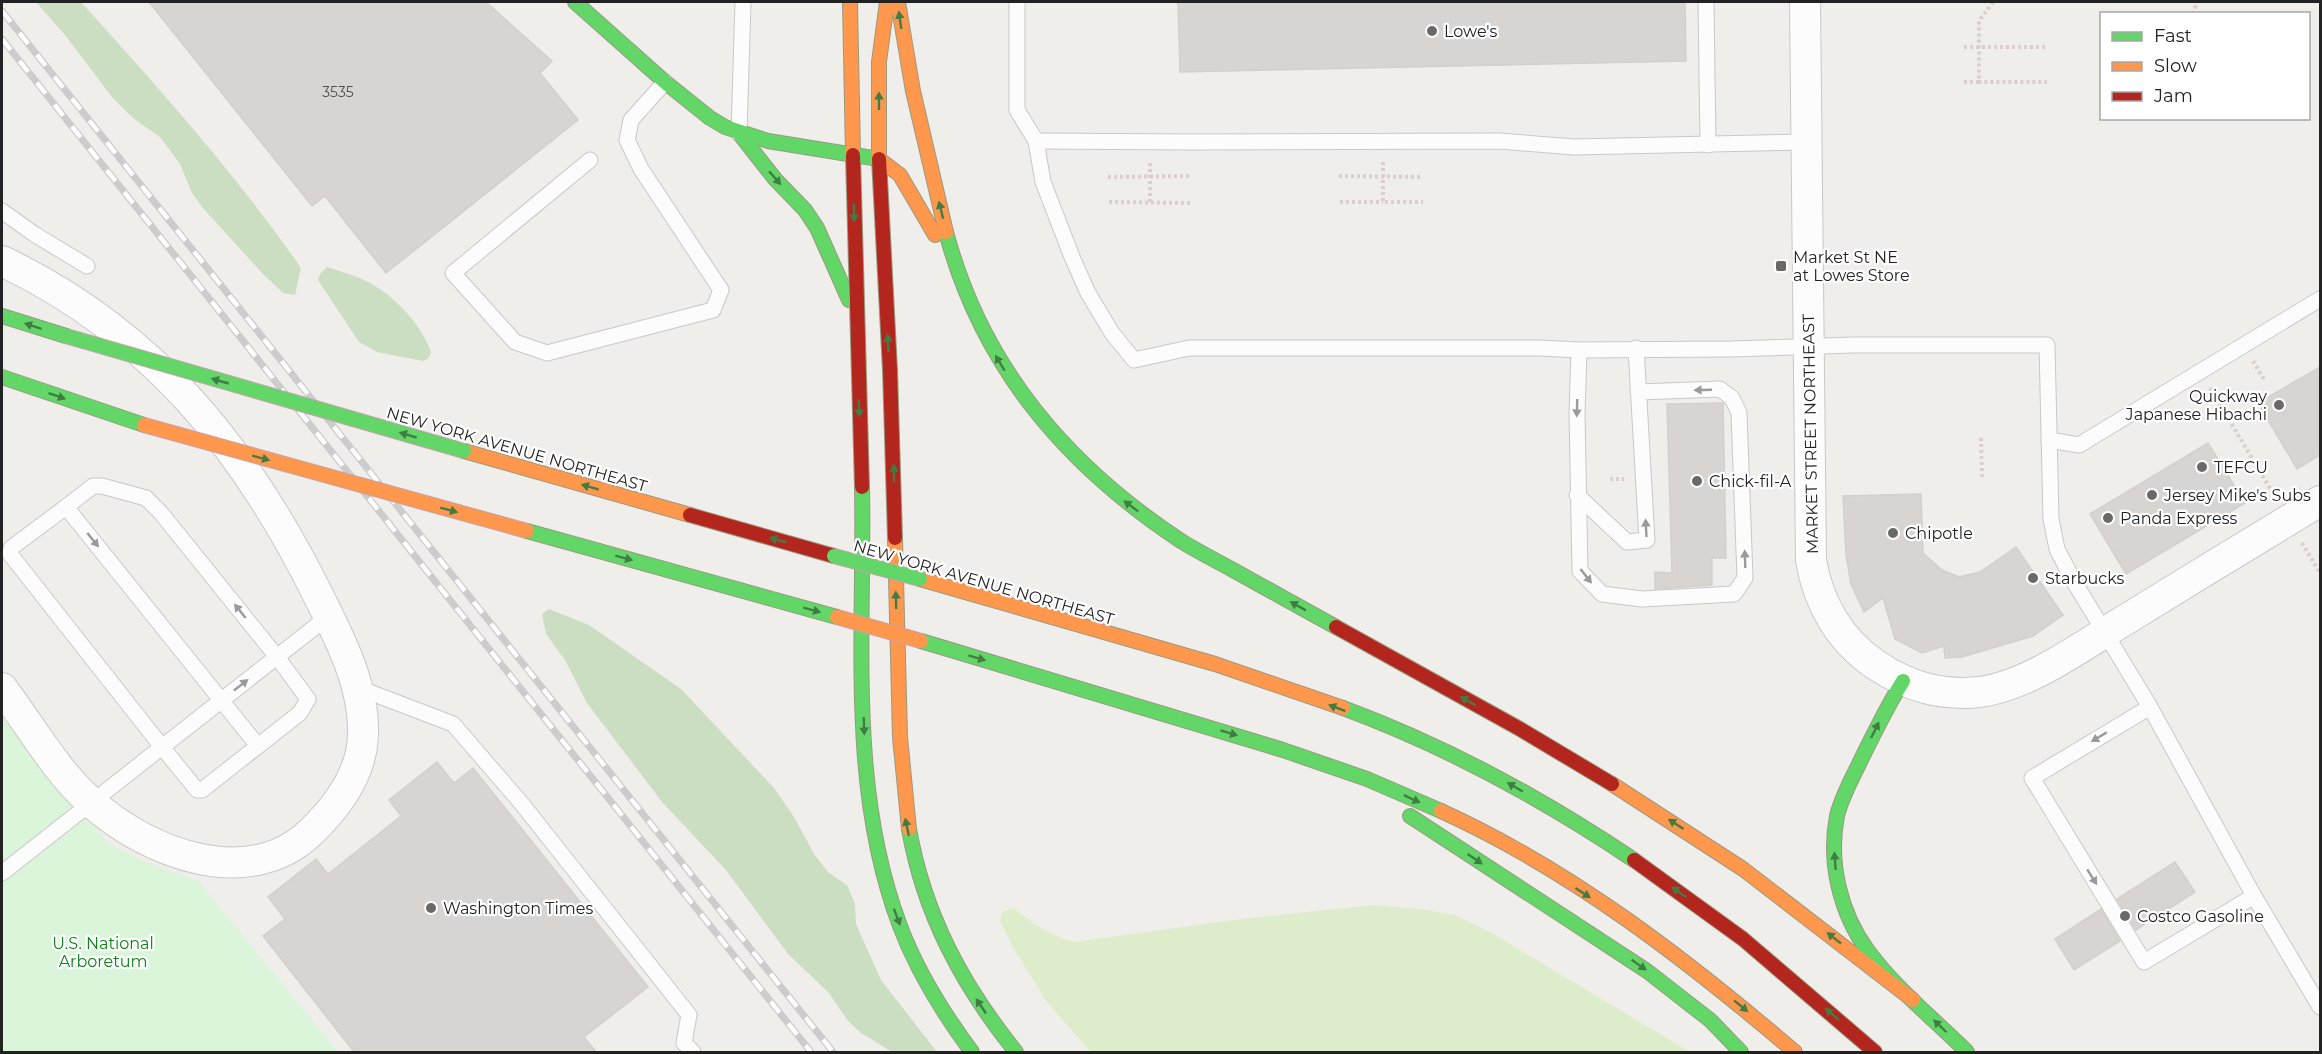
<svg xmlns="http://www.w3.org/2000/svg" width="2322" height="1054" font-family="Montserrat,sans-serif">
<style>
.grass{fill:#ddeccb}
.forest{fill:#cbdec1}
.park{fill:#daf5da}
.building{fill:#d7d4d2;stroke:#d3d0cc;stroke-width:1.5}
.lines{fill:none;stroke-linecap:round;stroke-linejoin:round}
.lane-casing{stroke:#c9c8c7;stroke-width:17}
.street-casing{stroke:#c9c8c7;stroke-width:32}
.fast-casing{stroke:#999a82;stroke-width:16}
.slow-casing{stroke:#999a82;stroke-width:16}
.jam-casing{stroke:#999a82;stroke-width:16}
.path{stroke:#dccecd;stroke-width:4;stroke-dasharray:3 3;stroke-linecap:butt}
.lane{stroke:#fdfcfc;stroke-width:15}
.street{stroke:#fdfcfc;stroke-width:30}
.fast{stroke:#63d668;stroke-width:14}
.slow{stroke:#ff974d;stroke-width:14}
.jam{stroke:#b3261e;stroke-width:14}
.rail-casing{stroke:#ccc;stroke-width:7}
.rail{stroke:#fff;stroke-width:4.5;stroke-dasharray:14;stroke-linecap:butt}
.fast-bridge-casing{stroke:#c5a2ac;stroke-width:16;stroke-linecap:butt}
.slow-bridge-casing{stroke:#c5a2ac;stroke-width:16;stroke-linecap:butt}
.fast-bridge{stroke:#63d668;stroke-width:14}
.slow-bridge{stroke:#ff974d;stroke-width:14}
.oneway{fill:#427c45}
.oneway2{fill:#9a9a9a}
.poi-dot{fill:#6a6968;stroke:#fff;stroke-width:2}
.labels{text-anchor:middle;stroke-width:4.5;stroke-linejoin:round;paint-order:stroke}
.number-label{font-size:14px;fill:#4f4e4e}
.poi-label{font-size:16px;fill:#222;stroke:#fff;text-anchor:start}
.street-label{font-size:16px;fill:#222;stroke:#fff}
.park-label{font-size:16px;fill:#0c8416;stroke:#fff}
</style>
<rect width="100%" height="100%" fill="#f0eeeb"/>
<path class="grass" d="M1373 905 1421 909 1455 915 1490 932 1690 1052H1091L1046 1001 1014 949 1000 921 1003 911 1014 908C1033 924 1051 936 1074 942L1241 919Z"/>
<g class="forest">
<path d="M36 2H81C158 87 235 173 301 268L295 295 283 293 262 273 202 207 192 193 180 164 161 138 133 118 112 97 65 35Z"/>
<path d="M327 267C338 271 351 274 362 279 391 292 421 323 431 352L429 358 423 361 377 352 359 342 318 280 320 274Z"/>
<polygon points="549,609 589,625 681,689 774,788 794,817 814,854 828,872 847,885 855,904 856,924 881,980 937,1052 892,1052 861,1033 848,1021 829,993 788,954 726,870 662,802 587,703 565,660 546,634 542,614"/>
</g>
<polygon class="park" points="2,714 109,844 145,862 198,881 338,1052 2,1052"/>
<g class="building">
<polygon points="149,2 486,2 552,61 540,73 578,120 386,273 325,196 312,206"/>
<polygon points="1178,2 1685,2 1686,61 1180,72"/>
<polygon points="2320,367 2320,455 2297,469 2258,403"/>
<polygon points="1723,403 1726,558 1712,558 1712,585 1655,589 1655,572 1672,573 1667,404"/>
<polygon points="2208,443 2245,503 2126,574 2090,514"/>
<polygon points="1921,494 1923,553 1942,570 1959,577 1980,572 2016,547 2063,615 2033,636 1962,657 1945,658 1944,646 1922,653 1895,639 1883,598 1864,612 1851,584 1846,555 1843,496"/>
<polygon points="437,762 454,783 473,768 648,987 584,1037 597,1053 355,1053 263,936 285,919 268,897 316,859 328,874 401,816 389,800"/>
<polygon points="2175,862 2195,892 2136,930 2117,899"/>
<polygon points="2101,909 2120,941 2074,970 2055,939"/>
</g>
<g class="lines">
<defs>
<g id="lane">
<polyline points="1017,2 1017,110 1036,141 1043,182 1072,257 1088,293 1112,333 1134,360 1189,348 1540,348 1579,350 1731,349 1853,345 2047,345 2051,519 2057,549 2073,580 2150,707 2254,896 2320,1007"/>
<polyline points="1706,2 1708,145"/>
<polyline points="739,133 743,2"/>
<polyline points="1036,141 1191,142 1500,141 1574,147 1807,142"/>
<polyline points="590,160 453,273 515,342 547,353 713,310 721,290 641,169 627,140 631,120 665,82"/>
<polyline points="2,211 34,234 87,266"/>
<polyline points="1579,350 1577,414 1580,571 1602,594 1642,599 1734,594 1745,578 1739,413 1732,398 1720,389 1638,392"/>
<polyline points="2049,440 2079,445 2320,299"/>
<polyline points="1577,495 1627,542 1647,540 1636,348"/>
<polyline points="356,687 453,724 522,804 689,1015 684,1043 693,1052"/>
<polyline points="2150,707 2032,778 2144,962 2254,896"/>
<path d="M258 746 66 507 93 486H102L146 498 161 513 277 657 308 699 300 713 202 790H197L162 747C218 703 273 660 329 616"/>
<polyline points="2,873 162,747 10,554 11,548 66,507"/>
</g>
<g id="street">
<path d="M1805 2 1811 560C1818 603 1840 641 1876 665 1909 687 1941 696 1980 692 2031 685 2086 643 2130 617 2193 578 2257 539 2320 501"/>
<path d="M2 261C153 333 246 449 319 597 340 639 365 687 363 735 362 774 338 806 311 832 248 892 148 853 92 803 56 772 31 726 2 688"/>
</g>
<g id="fast">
<polyline points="575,2 665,82 710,118 725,127 768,141 879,159"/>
<polyline points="739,133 775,179 805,210 817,228 849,300"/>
<path d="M946 232C982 367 1066 465 1181 541 1197 551 1215 560 1233 570 1267 589 1302 608 1336 627"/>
<polyline points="2,316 66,336"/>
<polyline points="2,377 144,425"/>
<path d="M862 487C865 632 847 786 900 926 917 971 943 1013 972 1052"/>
<polyline points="527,531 837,617"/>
<polyline points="921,641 1283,750 1367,779 1441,811"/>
<path d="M1903 681C1886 708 1872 737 1858 766 1850 782 1841 799 1837 816 1828 862 1840 913 1868 951 1896 989 1934 1019 1967 1052"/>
<path d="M1343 708C1446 746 1543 799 1634 860"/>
<polyline points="1410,816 1647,971 1710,1020 1741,1052"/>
<path d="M909 829C924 914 962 985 1016 1052"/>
</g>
<g id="slow">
<polyline points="850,2 853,155"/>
<polyline points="898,2 913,91 946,232"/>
<polyline points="879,159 879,62 887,2"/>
<polyline points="879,159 900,175 935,235"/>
<polyline points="464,451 690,515"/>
<polyline points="895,538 900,737 909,829"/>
<polyline points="920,579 1215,664 1343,708"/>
<polyline points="1612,784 1743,869 1913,1000"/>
<path d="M1441 811C1571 870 1687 960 1795 1052"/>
</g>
<g id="jam">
<polyline points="853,155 862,487"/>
<polyline points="879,159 890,370 895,538"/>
<polyline points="690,515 834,556"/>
<polyline points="1336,627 1520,729 1612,784"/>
<polyline points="1634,860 1743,939 1875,1052"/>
</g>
</defs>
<use href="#lane" class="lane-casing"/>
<use href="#street" class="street-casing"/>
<use href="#fast" class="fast-casing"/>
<use href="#slow" class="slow-casing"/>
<use href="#jam" class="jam-casing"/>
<g class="path">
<polyline points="1993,2 1979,21 1979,82 2047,82"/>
<polyline points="2193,14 2197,2"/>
<polyline points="1964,47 2047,47"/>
<polyline points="1964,82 1979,82"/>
<polyline points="1383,162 1383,202 1423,202"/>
<polyline points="1339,176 1423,177"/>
<polyline points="1108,177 1190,176"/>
<polyline points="1109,202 1190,203"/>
<polyline points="1150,202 1150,160"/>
<polyline points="1340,202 1383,202"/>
<polyline points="2253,361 2265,381"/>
<polyline points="2210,388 2274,495"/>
<polyline points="1981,438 1982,477"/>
<polyline points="1610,479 1624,479"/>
<polyline points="2302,543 2320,573"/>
</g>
<use href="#lane" class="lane"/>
<use href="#street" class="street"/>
<use href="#fast" class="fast"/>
<use href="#slow" class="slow"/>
<use href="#jam" class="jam"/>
<defs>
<g id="rail">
<polyline points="2,11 833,1052"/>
<polyline points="2,39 811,1052"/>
</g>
</defs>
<use href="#rail" class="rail-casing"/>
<use href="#rail" class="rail"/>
<defs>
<g id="fast-bridge">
<polyline points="66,336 464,451"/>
<polyline points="834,556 920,579"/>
</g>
<g id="slow-bridge">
<polyline points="144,425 527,531"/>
<polyline points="837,617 921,641"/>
</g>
</defs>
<use href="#fast-bridge" class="fast-bridge-casing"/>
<use href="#slow-bridge" class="slow-bridge-casing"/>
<use href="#fast-bridge" class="fast-bridge"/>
<use href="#slow-bridge" class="slow-bridge"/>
</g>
<defs><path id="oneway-solid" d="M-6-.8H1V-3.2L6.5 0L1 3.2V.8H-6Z" transform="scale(1.5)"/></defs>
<g class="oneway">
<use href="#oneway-solid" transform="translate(900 20) rotate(-98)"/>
<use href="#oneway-solid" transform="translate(879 101) rotate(-90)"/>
<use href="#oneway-solid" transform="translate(775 178) rotate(49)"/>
<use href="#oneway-solid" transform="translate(941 210) rotate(-104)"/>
<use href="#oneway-solid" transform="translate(854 213) rotate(89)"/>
<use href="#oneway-solid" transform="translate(33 326) rotate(-162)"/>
<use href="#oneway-solid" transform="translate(888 343) rotate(-93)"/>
<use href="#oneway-solid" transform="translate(1000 363) rotate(-121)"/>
<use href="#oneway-solid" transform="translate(220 381) rotate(-164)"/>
<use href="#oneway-solid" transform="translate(57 396) rotate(19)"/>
<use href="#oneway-solid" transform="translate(859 408) rotate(88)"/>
<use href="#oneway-solid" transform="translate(408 435) rotate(-164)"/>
<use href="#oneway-solid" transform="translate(261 458) rotate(15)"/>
<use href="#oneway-solid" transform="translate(894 473) rotate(-91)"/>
<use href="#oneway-solid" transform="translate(590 487) rotate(-164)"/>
<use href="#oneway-solid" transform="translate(1131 506) rotate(-143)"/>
<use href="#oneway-solid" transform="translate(449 510) rotate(15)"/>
<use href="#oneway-solid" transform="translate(778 540) rotate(-164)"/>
<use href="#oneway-solid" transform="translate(624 558) rotate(15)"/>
<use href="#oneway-solid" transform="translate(896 600) rotate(-91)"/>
<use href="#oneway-solid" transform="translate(1298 606) rotate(-151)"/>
<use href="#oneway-solid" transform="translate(812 610) rotate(15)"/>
<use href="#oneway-solid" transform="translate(977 658) rotate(17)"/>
<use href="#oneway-solid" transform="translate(1468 701) rotate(-151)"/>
<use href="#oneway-solid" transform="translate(1337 708) rotate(-159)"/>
<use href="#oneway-solid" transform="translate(864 726) rotate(88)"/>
<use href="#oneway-solid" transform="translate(1875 730) rotate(-64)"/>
<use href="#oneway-solid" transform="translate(1229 733) rotate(17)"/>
<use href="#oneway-solid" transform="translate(1515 787) rotate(-150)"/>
<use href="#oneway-solid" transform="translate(1412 799) rotate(25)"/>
<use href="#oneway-solid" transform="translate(1676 824) rotate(-147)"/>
<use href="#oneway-solid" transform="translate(907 827) rotate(-102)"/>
<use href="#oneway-solid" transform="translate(1475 859) rotate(34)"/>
<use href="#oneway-solid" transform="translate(1835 861) rotate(-94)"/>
<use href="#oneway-solid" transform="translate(1679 892) rotate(-144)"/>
<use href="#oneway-solid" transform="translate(1583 893) rotate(33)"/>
<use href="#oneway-solid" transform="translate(897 917) rotate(69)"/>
<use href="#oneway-solid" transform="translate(1834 938) rotate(-142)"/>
<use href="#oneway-solid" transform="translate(1639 965) rotate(35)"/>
<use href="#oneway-solid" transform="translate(981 1006) rotate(-124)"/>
<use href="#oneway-solid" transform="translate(1741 1006) rotate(39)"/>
<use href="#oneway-solid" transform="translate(1832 1014) rotate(-139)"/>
<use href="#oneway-solid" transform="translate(1940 1026) rotate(-136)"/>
</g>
<g class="oneway2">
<use href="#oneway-solid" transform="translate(1703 390) rotate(178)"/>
<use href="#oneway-solid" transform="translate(1577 408) rotate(92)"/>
<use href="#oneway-solid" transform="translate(1646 528) rotate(-93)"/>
<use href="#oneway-solid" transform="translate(93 540) rotate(51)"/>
<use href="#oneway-solid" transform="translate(1745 559) rotate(-92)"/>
<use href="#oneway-solid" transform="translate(1586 576) rotate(52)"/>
<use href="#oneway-solid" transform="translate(240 611) rotate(-129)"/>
<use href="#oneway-solid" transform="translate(241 685) rotate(-38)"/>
<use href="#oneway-solid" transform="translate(2099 737) rotate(149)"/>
<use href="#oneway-solid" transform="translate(2092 877) rotate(58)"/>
</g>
<g class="poi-dot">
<circle cx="1432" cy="31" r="6"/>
<rect x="1775" y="260" width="12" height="12" rx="3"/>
<circle cx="2279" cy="405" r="6"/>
<circle cx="2202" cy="467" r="6"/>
<circle cx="1697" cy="481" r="6"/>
<circle cx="2152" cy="495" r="6"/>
<circle cx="2108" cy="518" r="6"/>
<circle cx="1893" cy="533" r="6"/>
<circle cx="2033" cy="578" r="6"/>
<circle cx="431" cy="908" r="6"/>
<circle cx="2125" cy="916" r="6"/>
</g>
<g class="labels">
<g class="number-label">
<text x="338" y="97">3535</text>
</g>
<g class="poi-label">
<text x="1444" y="37">Lowe's</text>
<text x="1793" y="263">Market St NE<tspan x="1793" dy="18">at Lowes Store</tspan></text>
<text x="2267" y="402" text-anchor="end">Quickway<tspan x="2267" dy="18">Japanese Hibachi</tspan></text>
<text x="2214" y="473">TEFCU</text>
<text x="1709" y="487">Chick-fil-A</text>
<text x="2164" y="501">Jersey Mike's Subs</text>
<text x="2120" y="524">Panda Express</text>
<text x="1905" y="539">Chipotle</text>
<text x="2045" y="584">Starbucks</text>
<text x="443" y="914">Washington Times</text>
<text x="2137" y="922">Costco Gasoline</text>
</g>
<g class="street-label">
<text transform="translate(1810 434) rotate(-91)" y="6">MARKET STREET NORTHEAST</text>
<text transform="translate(517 449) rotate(16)" y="6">NEW YORK AVENUE NORTHEAST</text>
<text transform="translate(984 582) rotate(16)" y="6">NEW YORK AVENUE NORTHEAST</text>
</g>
<g class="park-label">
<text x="103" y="949">U.S. National<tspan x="103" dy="18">Arboretum</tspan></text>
</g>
</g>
<rect width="2322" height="1054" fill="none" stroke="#222222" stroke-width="6"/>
<rect x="2100" y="12" width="210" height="108" fill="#ffffff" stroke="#a7a7a7" stroke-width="1.5"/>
<rect x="2112" y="32" width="30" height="9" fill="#63d668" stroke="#a7a7a7" stroke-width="1.5"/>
<text x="2154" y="42" font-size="18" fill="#222222">Fast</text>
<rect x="2112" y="62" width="30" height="9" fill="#ff974d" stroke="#a7a7a7" stroke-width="1.5"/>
<text x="2154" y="72" font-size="18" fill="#222222">Slow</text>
<rect x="2112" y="92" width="30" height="9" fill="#b3261e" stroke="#a7a7a7" stroke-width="1.5"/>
<text x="2154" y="102" font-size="18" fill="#222222">Jam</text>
</svg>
